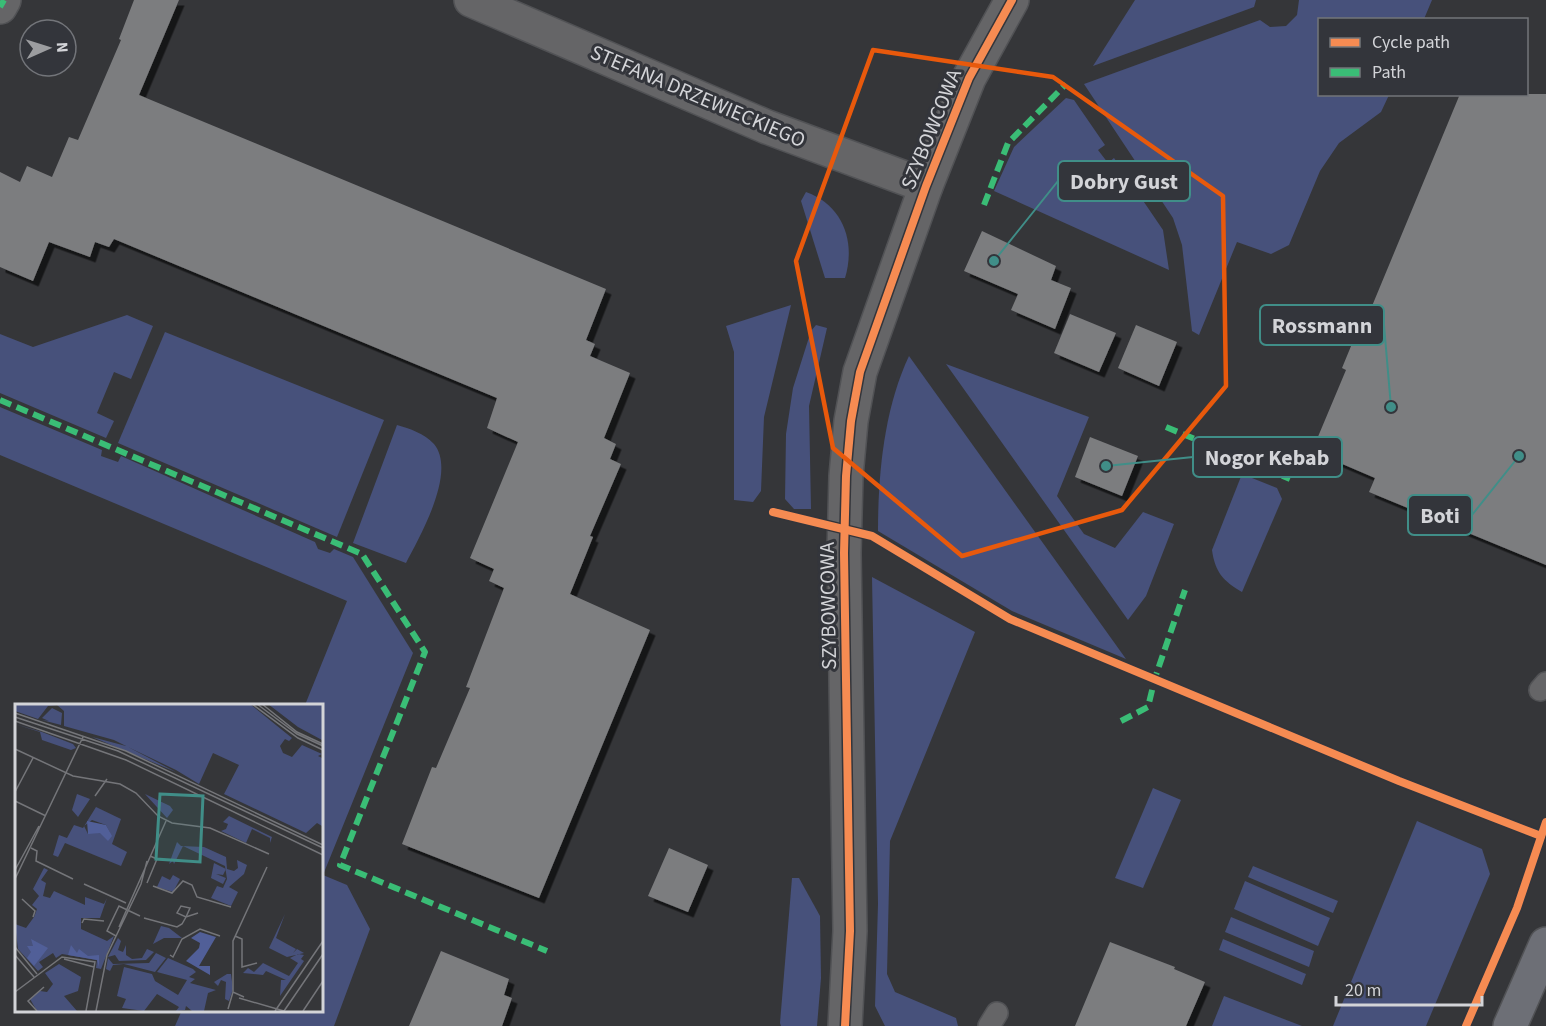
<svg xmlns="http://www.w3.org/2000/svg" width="1546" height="1026" font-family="'Source Sans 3',sans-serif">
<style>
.green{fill:#47517b}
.building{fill:#7c7d7f;filter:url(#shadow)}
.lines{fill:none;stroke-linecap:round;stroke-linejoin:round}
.lane-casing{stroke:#515255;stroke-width:24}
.street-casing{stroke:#515255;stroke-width:36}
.primary-casing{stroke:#515255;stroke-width:36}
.lane{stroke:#656567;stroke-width:21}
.street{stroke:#656567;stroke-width:33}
.primary{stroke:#6d6f76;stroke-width:33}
.quiet{stroke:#3abd76;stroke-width:6;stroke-dasharray:12 6;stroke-linecap:butt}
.cycleway-casing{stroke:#33353b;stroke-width:11}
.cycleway{stroke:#f68b52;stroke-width:8}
.marked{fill:none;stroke:#e8590c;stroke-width:4.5;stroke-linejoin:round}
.labels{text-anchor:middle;stroke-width:6;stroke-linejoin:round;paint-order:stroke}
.street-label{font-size:21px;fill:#d3d4d8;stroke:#33353b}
.inset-road{fill:none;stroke:#747579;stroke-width:1.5}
.view{fill:#408e88;fill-opacity:0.15;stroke:#408e88;stroke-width:3}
.inset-edge{fill:none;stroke:#d3d4d8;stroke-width:3}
.leader{fill:none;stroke:#408e88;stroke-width:2}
.callout-dot{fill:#408e88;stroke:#33353b;stroke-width:2}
.callout{fill:#33353b;stroke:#408e88;stroke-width:2}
.callout-label{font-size:22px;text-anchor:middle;font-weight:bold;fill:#d3d4d8}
</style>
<defs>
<filter id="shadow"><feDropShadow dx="5.5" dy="5.5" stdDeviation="0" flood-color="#0009"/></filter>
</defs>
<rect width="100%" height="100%" fill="#353639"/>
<g class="green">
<polygon points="1135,0 1256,0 1254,7 1093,66"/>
<polygon points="1299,0 1432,0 1424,19 1320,20 1320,94 1389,95 1381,112 1339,143 1320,171 1289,245 1271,254 1237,242 1199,335 1192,331 1182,245 1173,218 1084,84 1260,20 1270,27 1286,26 1297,15"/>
<polygon points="1066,98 1074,100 1105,145 1098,150 1108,163 1114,158 1163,230 1169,270 994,191 1014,147"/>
<path d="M806 192C843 205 856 242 845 278H825L801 201Z"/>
<polygon points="791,305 764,417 761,491 753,502 734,500 734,352 726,326"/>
<polygon points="127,315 153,326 131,379 114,372 97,413 114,421 106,438 0,393 0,334 33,347"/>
<polygon points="816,325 827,328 809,406 811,509 794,509 785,499 786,434 793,388 811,331"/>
<polygon points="165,332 384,420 337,537 118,443"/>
<path d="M909 356 1126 659 1012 611 878 531C878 474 884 409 909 356Z"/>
<polygon points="946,364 1089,417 1057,496 1084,534 1115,548 1143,512 1174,524 1146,596 1128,620"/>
<polygon points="0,407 102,450 101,456 118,462 121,456 315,542 318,549 330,553 334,549 353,557 413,653 323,875 347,885 370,929 334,1026 175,1026 182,1010 321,1010 321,705 305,705 347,601 0,455"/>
<path d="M397 425C410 429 424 433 434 444 457 472 420 536 406 563L353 543Z"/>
<path d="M1242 474 1277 488 1282 499 1242 592C1223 581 1215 572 1212 550Z"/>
<polygon points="872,577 975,632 890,841 887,974 895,992 956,1018 958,1026 885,1026 875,1006 878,904"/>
<polygon points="1153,788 1181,800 1143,888 1115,878"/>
<polygon points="1417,821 1482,849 1490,874 1426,1026 1333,1026"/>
<polygon points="1253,866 1338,901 1333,913 1248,877"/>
<polygon points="792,878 799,878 820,916 821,978 817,1026 781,1026 780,1023"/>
<polygon points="1245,881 1330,918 1318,946 1234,909"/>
<polygon points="1231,917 1314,951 1309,967 1225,932"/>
<polygon points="1223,939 1306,974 1302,985 1219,950"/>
<polygon points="1224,996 1302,1026 1212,1026"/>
</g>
<g class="building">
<polygon points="134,0 179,0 139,95 606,289 586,340 595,344 590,356 630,373 604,438 616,444 610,459 621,464 590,536 593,537 570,594 650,630 539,898 402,844 432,767 436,768 470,688 466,687 504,588 489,581 494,569 470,558 518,442 487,428 497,398 114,239 109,247 95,242 90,257 49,242 33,281 0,267 0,172 20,182 27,166 52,177 69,137 78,140 121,40 119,39"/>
<polygon points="1460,94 1546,94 1546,565 1369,492 1375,478 1312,451 1346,370 1342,368 1356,334 1360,335"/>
<polygon points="982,231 1056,266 1051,280 1071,288 1055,329 1011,310 1018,294 964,271"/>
<polygon points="1070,314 1116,333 1099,372 1054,353"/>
<polygon points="1136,325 1177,342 1159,386 1118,368"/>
<polygon points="1090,437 1138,456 1122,496 1075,477"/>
<polygon points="669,848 708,865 688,912 648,896"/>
<polygon points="1110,942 1175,967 1174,969 1205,982 1186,1026 1075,1026"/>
<polygon points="441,951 509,979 504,995 512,998 502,1026 409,1026"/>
</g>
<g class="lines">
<defs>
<g id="lane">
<polyline points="1540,690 1546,683"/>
<polyline points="989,1026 997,1013"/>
</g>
<g id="street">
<polyline points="471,0 767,127 926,186"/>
<polyline points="0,7 4,0"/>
<polyline points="845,1026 850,931 844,553 846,476 851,421 860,372 926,186 969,78 1012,0"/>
</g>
<polyline id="primary" points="1510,1026 1546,944"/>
</defs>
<use href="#lane" class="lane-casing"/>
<use href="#street" class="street-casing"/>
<use href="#primary" class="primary-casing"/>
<use href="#lane" class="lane"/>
<use href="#street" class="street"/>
<use href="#primary" class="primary"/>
<g class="quiet">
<polyline points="0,7 4,0"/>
<polyline points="984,205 1008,143 1066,84"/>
<polyline points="0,400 362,554 425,652 340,865 547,951"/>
<polyline points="1166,427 1290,479"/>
<polyline points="1121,721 1148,707 1155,678 1185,590"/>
</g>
<defs>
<g id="cycleway">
<polyline points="773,512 872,536 1010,619 1399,781 1541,836"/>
<polyline points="845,1026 850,931 844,553 846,476 851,421 860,372 926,186 969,78 1012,0"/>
<polyline points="1466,1026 1517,908 1546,822"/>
</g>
</defs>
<use href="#cycleway" class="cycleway-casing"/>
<use href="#cycleway" class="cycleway"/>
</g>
<path class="marked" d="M873 50 1053 77 1223 196 1226 386 1122 510 962 556 833 448 796 261Z"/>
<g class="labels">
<g class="street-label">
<text transform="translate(698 96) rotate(23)" y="7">STEFANA DRZEWIECKIEGO</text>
<text transform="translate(931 129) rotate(-68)" y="7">SZYBOWCOWA</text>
<text transform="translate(828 606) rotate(-91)" y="7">SZYBOWCOWA</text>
</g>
</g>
<g transform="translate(15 704)">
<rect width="308" height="308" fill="#353639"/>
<path d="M5 0H235L277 34 274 37 270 35 265 42 268 49 277 53 287 41 307 50 303 52 307 54V122L302 119 291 129 209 90 224 61 198 49 184 80 161 66 113 43 161 68 77 33 111 42 99 36 49 22V7L42 1 33 2 23 15 0 7V2ZM253 0H307V36L283 23ZM37 4 47 9 46 21 27 16 34 17 27 14ZM0 20 27 28 58 40 61 44 56 46 27 36 25 28ZM62 90 75 95 63 113 57 106ZM130 90 155 102 158 106 152 114ZM81 103 106 115 97 140 112 148 106 162 50 139 43 153 38 151 44 131 52 134 59 121 68 124ZM77 116 91 121 95 129 75 127 73 130 69 122ZM214 112 257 133 255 139V134L237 125 231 139 206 127 211 125 213 120 208 118ZM162 138 166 142 189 143 211 153 212 165 219 167 223 164 222 156 232 161 229 170 214 183 223 188 216 202 196 194 202 182 208 184 212 175 210 162 168 142 159 160 158 157 154 160ZM199 159 211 165 208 171 201 170 211 174 208 180 196 174ZM29 164 33 166 26 176 31 179 28 192 35 194 39 187 70 201V193L89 200 92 194 85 214H66V225L92 237 99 232 86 265 81 264 82 256 47 250 41 254 38 249 24 258 28 263 23 267 3 245 0 220 11 224 19 213 22 205 17 201 24 192 18 185ZM158 171 165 175 158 188 142 183 147 172 155 176ZM270 210 261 234 281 245 278 249 282 245 289 249 272 253 254 244ZM146 222 154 224 167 234H149L138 240ZM103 234 106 237 103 246 108 248 111 241V251L117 255 127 254 132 245 139 248 131 256 104 257 100 251 93 253ZM141 249 151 254 140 268 109 260 98 261 95 267 91 265 93 254 98 260 134 259ZM283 250 289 251 286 255 289 257 265 292 266 276H271L251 267 248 271 228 269 233 264 239 268 248 259 274 272 283 259 275 254ZM153 254 178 265 181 268 174 273 180 275 175 279 201 286 193 289 189 307H177L171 302 170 306 161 307 164 303 142 290 129 307 107 304 111 295 102 292 109 263 137 270 140 277 163 291 172 276 142 268ZM44 260 66 273 63 287 49 292 62 307H22L15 295 25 287 32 288 38 280 30 269ZM212 270H216L218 285 214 297 210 295 211 278 206 276 203 282 199 278Z" fill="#47517b" fill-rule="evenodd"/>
<path d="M72 117 91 121 97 132 93 137 85 129 73 130ZM185 228 201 233 184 262H195V271L171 257 184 244 185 239 176 234ZM16 235 33 244 19 262 12 254 16 248 12 242H18ZM56 241 62 249 64 245 73 252 84 251V263L82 256 53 251Z" fill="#515f98"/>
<path class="inset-road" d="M237 0 283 34 308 46M242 0 282 30 308 42M247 0 282 28 308 40M0 9 111 47 308 141M0 13 103 47 308 144M0 17 111 56 308 151M0 45 58 72 105 80 121 89 143 112 157 119 195 124 254 150M0 88 18 54M80 92 92 75M0 97 31 112M16 144 22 147 21 157 58 175M0 166 24 122M0 175 68 33M132 179 142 155 135 152M69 180 111 199M138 182 157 189 168 177 177 181 182 193 216 203M7 195 20 207 18 213M129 214 162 223 167 220 171 213 175 204 166 202 162 209 171 213 183 209M67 219 69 215 89 217M104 223 151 117M101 232 92 227 104 202 125 212M220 232 227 235V263L242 259M0 243 22 270M0 251 19 273M155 251 158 253 167 235 185 225 205 232M49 255 79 263M0 288 47 253 80 258 71 307M218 288V237L252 163M224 294 269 307M213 305 218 288 229 293M22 307 13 297 29 283M81 307 92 251 126 180 132 157M260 307 308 237M269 307 308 250M288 307 308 277"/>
<path class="view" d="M145 90 188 92 185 158 141 155Z"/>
<rect width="308" height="308" class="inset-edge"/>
</g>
<path class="leader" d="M994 261L1058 181M1391 407L1384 325M1106 466L1193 457M1519 456L1472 515"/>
<g class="callout-dot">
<circle cx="994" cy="261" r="6"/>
<circle cx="1391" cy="407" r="6"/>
<circle cx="1106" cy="466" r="6"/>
<circle cx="1519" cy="456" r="6"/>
</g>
<g class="callout">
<rect x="1058" y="161" width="132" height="40" rx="6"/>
<rect x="1260" y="305" width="124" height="40" rx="6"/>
<rect x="1193" y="437" width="149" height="40" rx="6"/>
<rect x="1408" y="495" width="64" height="40" rx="6"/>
</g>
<g class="callout-label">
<text x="1124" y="189">Dobry Gust</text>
<text x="1322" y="333">Rossmann</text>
<text x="1267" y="465">Nogor Kebab</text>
<text x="1440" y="523">Boti</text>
</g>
<rect x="1318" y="18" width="210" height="78" fill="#33353b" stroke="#73757a" stroke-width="1.5"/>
<rect x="1330" y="38" width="30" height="9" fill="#f68b52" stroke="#73757a" stroke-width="1.5"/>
<text x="1372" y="48" font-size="18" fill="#d3d4d8">Cycle path</text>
<rect x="1330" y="68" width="30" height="9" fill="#3abd76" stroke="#73757a" stroke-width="1.5"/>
<text x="1372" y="78" font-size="18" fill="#d3d4d8">Path</text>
<g transform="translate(48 48) rotate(87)"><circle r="28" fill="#33353b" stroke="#73757a" stroke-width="1.5"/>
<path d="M0-4.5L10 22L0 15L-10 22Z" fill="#9c9da0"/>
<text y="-9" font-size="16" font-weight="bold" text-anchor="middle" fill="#d3d4d8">N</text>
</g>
<path d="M1336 996v9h146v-9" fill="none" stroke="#d3d4d8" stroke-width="3"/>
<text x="1345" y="996" font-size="18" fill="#d3d4d8" stroke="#33353b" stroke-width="4.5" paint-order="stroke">20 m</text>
</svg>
